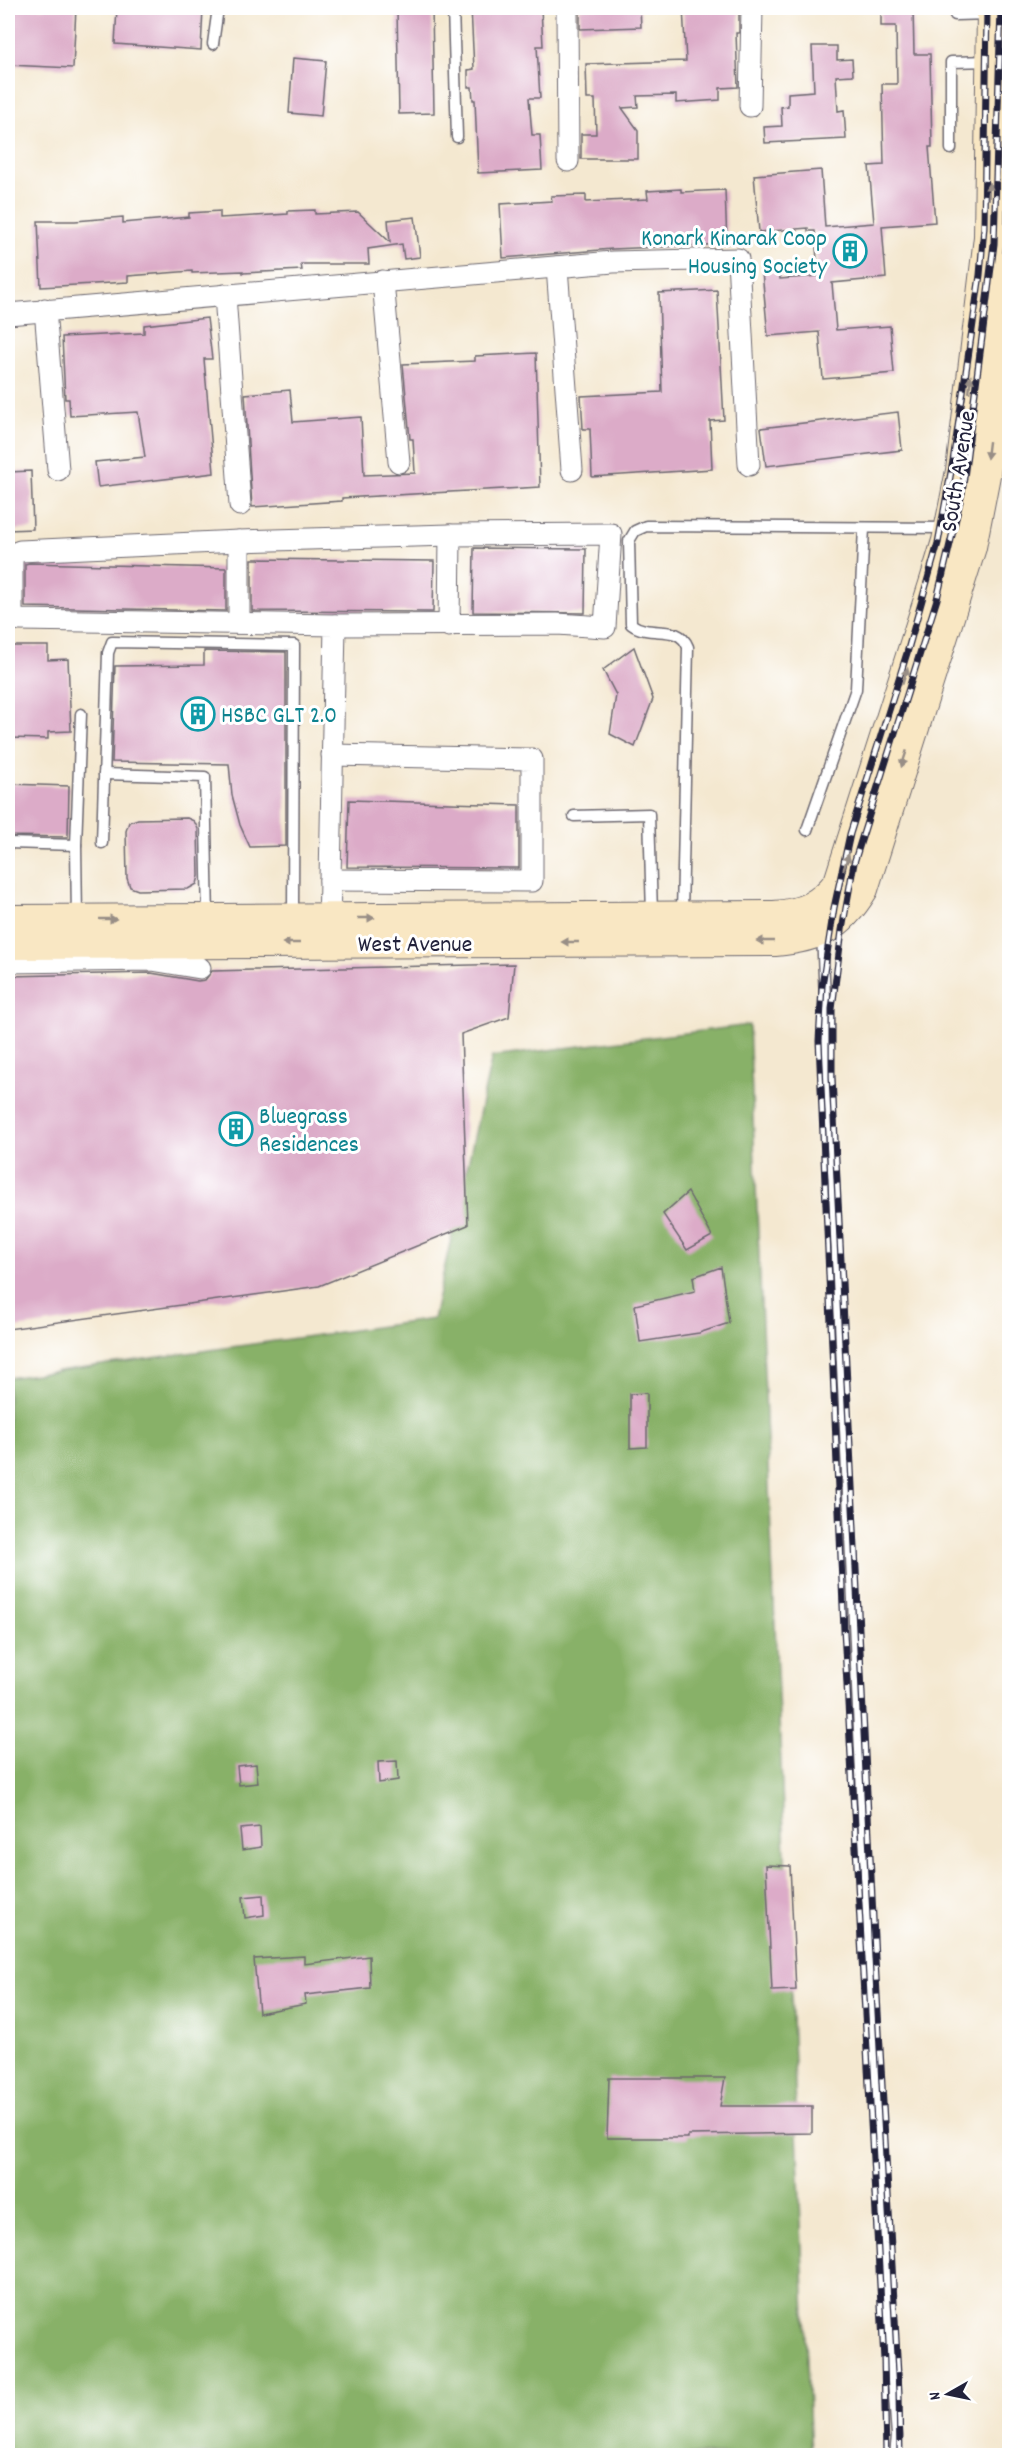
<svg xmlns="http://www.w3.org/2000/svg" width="1017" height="2463" font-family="Dekko,sans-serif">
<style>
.forest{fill:#88b168;stroke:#556a52;stroke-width:1.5}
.building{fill:#dcabc8}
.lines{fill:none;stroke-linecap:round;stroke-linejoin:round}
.service-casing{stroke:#6c676f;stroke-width:13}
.minor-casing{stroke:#6c676f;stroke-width:23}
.secondary-casing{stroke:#6c676f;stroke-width:32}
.service{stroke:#fff;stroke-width:10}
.minor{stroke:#fff;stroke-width:21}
.secondary{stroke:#f9e7c3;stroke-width:30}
.rail-casing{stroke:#22223b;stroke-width:7}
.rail{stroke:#fff;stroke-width:4.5;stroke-dasharray:14;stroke-linecap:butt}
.oneway{fill:#988e86}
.labels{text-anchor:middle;stroke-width:6;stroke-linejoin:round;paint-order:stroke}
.culture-label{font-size:24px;fill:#0d838f;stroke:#fff;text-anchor:start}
.street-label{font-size:24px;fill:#22223b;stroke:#fff}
</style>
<rect width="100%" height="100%" fill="#fff"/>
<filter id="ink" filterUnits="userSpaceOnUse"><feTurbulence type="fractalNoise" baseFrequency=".0167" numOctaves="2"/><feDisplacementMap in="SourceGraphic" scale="12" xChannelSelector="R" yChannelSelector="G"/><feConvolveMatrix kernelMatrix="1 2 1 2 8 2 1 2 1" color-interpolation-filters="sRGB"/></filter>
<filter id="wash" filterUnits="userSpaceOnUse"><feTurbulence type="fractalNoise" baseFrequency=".008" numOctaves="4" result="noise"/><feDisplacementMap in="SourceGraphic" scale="24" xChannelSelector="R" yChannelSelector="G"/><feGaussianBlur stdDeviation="1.35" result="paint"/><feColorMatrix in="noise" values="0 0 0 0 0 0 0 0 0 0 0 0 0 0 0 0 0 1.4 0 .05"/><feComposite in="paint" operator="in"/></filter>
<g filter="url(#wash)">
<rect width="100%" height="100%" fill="#f4e8d0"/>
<polygon class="forest" points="749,1025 811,2455 8,2455 8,1378 433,1319 492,1057"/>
<g id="blocks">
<g class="building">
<polygon points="8,8 76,8 73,68 8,65"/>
<polygon points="117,8 203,8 201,50 115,44"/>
<polygon points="397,8 432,8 434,113 399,114"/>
<polygon points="471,8 541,8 543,46 537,46 540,98 529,98 532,135 540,135 542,170 478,173 475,100 473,100 472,87 468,87 468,70 474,69"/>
<polygon points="580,8 640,8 641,27 580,29"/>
<polygon points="683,8 739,8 739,33 736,33 738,87 720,88 720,100 676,103 676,95 637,96 638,107 622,108 638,130 638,159 581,159 581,134 596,134 595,99 587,99 586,64 686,61"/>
<polygon points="881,8 913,8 914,54 930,54 932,147 929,147 935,222 882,226 886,278 832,283 836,330 890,326 894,373 823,379 819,332 768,336 762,272 779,271 780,279 818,276 815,231 808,231 808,228 759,232 754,175 821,170 825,227 874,223 869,166 884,165 882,84 897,84 896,26 881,26"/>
<polygon points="812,46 837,46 837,60 852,59 853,75 836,76 838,111 844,110 846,139 765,143 764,127 782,126 781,107 788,106 788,93 814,91"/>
<polygon points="293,58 326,61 321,116 289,113"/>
<polygon points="681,189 681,192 725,190 727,244 612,249 503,258 500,204 552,201 551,196 586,195 586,202 648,199 647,191"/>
<polygon points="315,210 315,214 358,212 390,242 388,220 415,217 420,257 404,259 402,244 368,249 369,264 301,264 302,270 243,273 243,271 192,273 192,271 128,276 128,282 41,287 38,221 75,221 123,217 123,223 189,217 189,213 220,211 220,218 288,214 288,211"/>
<polygon points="717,290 724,420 710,421 712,469 592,477 590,429 583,429 581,396 662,392 659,293"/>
<polygon points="207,318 212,359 204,359 214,473 98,487 95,462 145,457 138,412 70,416 69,399 65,399 62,337 144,333 144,325"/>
<polygon points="536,353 540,487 342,498 342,501 252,507 245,394 290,390 293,422 361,417 364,475 415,473 413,439 410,439 403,364 475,361 475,356"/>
<polygon points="898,412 902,450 766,466 761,428"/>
<polygon points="31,471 33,529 8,530 8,472"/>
<polygon points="474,548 586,549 585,613 473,612"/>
<polygon points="252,559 434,561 433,612 252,611"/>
<polygon points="29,563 226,568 226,611 25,607 25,564"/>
<polygon points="8,646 48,646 48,660 68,659 71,731 48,732 48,739 8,738"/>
<polygon points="634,647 653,699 635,747 610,734 616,695 603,670"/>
<polygon points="204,651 286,652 286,846 250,847 240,825 232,795 229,764 112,762 115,666 204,665"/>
<polygon points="8,784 69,786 68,837 8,836"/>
<polygon points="349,800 519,805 519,868 347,867"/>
<polygon points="187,818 194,821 198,829 199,876 197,884 188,889 138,890 130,887 127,878 126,831 129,822 138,819"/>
<polygon points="514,964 509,1017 461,1034 468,1225 319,1286 8,1329 8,976 151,973 198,981 205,980 212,971"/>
<polygon points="688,1192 712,1236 687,1250 663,1214"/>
<polygon points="721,1267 729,1323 699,1333 640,1342 635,1305 695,1291 693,1277"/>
<polygon points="647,1393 647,1447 630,1448 630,1394"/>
<polygon points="397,1761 398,1780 379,1783 378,1762"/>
<polygon points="256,1764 258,1783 239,1785 237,1766"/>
<polygon points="260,1827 261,1847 242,1850 240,1829"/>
<polygon points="766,1865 790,1866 796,1990 772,1991"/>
<polygon points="263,1895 264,1915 245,1918 243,1897"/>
<polygon points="304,1956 304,1964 369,1956 370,1988 305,1995 306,2004 259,2013 254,1959"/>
<polygon points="609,2078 725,2078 720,2106 812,2106 812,2133 688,2135 688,2138 607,2138"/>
</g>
</g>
</g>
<g filter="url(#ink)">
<use href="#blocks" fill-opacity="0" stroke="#6c676f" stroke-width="1.5"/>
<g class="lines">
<defs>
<g id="service">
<polyline points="453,8 457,137"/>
<polyline points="955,8 955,15 991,14"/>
<polyline points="213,44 218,8"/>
<polyline points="951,149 951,62 991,61"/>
<polyline points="104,774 205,777 208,919"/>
<polyline points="574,816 649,814 652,914"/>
<polyline points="807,830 856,689 864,528"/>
<polyline points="8,843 76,845"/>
<polyline points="102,843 108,653 112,642 294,645 293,918"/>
<path d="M682 913 688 647C678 622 651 639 631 624L629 541 635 531 646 526 947 528"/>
<polyline points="77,919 76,845 81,714"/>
<polyline points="822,934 883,2244 897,2436 895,2456"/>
</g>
<g id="minor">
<polyline points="567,8 568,161"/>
<polyline points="750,106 752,8"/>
<polyline points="557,267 572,470"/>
<polyline points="383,281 399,462"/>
<polyline points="225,295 240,505"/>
<polyline points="45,309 58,470"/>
<polyline points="8,314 613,262 738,259 749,465"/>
<polyline points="239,541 20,551 12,554 12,617 20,620 335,625 329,931"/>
<polyline points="239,623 239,541 450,535 611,534 605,627 557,624 335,625"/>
<polyline points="449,626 450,535"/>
<polyline points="330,880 532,881 532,759 332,755"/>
<polyline points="8,962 152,960 200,968"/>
</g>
<g id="secondary">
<path d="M8 920 774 916C803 914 822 905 839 882L934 584 947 541 961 471 989 237 992 8"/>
<path d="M8 944 775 941C819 937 840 927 863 889L971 547 985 475 1010 267"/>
</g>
</defs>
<use href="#service" class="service-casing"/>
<use href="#minor" class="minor-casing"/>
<use href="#secondary" class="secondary-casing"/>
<use href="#service" class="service"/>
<use href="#minor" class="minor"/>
<use href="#secondary" class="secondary"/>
<defs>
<g id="rail">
<polyline points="886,2456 884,2360 844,1630 819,1041 822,986 834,908 850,834 907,653 938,543 953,461 980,275 984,227 987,8"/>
<polyline points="900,2456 899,2392 875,1958 832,1077 832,1009 842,930 854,863 937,599 962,493 994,244 1001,8"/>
</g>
</defs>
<use href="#rail" class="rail-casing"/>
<use href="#rail" class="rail"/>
</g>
<defs><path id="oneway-solid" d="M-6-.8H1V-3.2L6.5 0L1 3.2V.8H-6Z" transform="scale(1.5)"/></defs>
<g class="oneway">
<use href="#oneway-solid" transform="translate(989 191) rotate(-89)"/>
<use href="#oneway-solid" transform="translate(970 384) rotate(-84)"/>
<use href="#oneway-solid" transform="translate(988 450) rotate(97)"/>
<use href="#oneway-solid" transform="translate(905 676) rotate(-72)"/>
<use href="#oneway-solid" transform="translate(904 759) rotate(108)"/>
<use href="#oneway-solid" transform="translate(846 862) rotate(-72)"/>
<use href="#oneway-solid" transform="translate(366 918)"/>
<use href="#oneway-solid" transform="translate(108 919)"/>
<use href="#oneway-solid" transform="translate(765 941) rotate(180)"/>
<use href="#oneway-solid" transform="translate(570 942) rotate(180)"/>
<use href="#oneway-solid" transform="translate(291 943) rotate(180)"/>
</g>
</g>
<defs>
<symbol id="building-ring" viewBox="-11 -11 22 22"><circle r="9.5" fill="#fff" stroke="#0f9aa8" stroke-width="1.5"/><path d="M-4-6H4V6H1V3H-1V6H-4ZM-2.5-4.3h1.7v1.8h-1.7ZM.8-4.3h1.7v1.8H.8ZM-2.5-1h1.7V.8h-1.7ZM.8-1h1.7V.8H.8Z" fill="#0f9aa8"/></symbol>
</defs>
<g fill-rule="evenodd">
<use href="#building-ring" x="831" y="232" width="38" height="38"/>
<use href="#building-ring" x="179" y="695" width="38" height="38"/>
<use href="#building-ring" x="217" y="1110" width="38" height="38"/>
</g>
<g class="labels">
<g class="culture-label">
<text x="827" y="245" text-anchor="end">Konark Kinarak Coop<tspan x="827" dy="28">Housing Society</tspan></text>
<text x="221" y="722">HSBC GLT 2.0</text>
<text x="259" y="1123">Bluegrass<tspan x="259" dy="28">Residences</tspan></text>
</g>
<g class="street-label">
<text transform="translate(957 471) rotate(-81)" y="8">South Avenue</text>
<text x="415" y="951">West Avenue</text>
</g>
</g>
<rect width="1017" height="2463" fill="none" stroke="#fff" stroke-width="30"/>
<g transform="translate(948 2394) rotate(261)" stroke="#ffffff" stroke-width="4.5" paint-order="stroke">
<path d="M0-4.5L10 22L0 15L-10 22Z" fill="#22223b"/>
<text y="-9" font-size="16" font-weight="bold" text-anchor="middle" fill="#22223b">N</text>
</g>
</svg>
